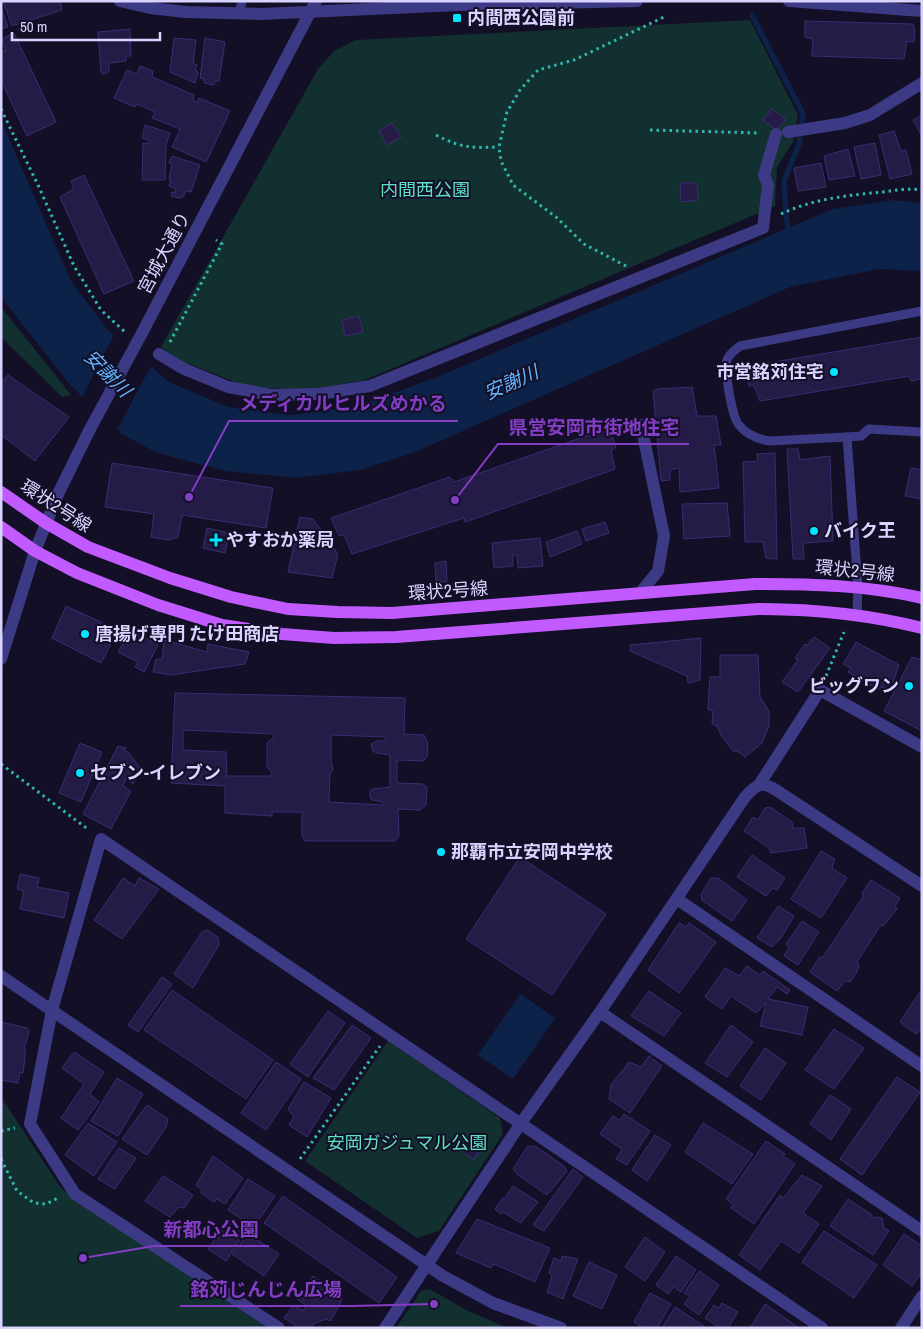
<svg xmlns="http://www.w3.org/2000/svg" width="923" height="1329" font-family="'Archivo Narrow','Noto Sans JP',sans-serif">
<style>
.green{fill:#12302f}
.water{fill:#0c2248}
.pier{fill:#130f26}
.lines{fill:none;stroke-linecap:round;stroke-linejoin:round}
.stream{stroke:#0c2248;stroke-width:5.5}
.building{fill:#241b47;stroke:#3b2d73;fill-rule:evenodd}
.path{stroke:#2fb8b0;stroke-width:3;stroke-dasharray:2.5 4;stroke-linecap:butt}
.service{stroke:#3d3a85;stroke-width:9}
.pedestrian{stroke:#3d3a85;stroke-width:12}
.minor{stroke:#3d3a85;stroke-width:12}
.tertiary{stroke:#3d3a85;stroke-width:12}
.primary{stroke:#c25bff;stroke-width:12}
.tertiary-bridge{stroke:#3d3a85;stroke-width:12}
.poi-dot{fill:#00e5ff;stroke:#130f26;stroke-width:2}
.labels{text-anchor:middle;stroke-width:4;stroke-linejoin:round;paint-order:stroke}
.poi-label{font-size:18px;font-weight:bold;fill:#d9d4ff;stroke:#130f26;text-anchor:start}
.park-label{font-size:18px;fill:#5fe0c0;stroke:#130f26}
.street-label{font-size:18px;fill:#d9d4ff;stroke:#130f26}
.water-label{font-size:19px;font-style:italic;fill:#62b6ff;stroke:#130f26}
.leader{fill:none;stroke:#843dc5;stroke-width:2}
.callout-dot{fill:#843dc5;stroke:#130f26;stroke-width:2}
.callout-label{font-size:19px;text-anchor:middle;font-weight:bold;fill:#843dc5;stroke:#130f26;stroke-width:4;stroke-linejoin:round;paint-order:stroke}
</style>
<rect width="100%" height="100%" fill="#130f26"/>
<g class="green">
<polygon points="750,20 798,115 793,142 777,167 775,206 365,380 308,390 248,387 181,361 161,347 318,69 334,51 356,40"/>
<polygon points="1,307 71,395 62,397 1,337"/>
<polygon points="388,1041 500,1118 503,1134 439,1231 417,1238 305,1161"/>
<polygon points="1,1097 61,1188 267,1328 1,1328"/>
<polygon points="430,1289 466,1310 508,1328 396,1328 421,1291"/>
</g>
<g class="water">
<polygon points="1,120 71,281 108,330 169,382 228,407 290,415 355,407 437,377 833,209 893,200 922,203 922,271 879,269 790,287 415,452 360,470 296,478 226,471 157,453 122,434 71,386 1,297"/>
<polygon points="520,994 555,1018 513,1079 478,1055"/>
</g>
<polygon class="pier" points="115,333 152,364 116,432 81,399"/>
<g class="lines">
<g class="stream">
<polyline points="752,15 803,114 799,144 784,181 786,215 789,234"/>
<polyline points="1,1326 3,1328"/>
</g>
</g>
<g class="building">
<polygon points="3,1 57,1 61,4 62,10 12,26"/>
<polygon points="1,7 8,27 1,29"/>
<polygon points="805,21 913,24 915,31 914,42 907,41 904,59 812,56 813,39 805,37"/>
<polygon points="130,29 131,56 126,56 126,61 109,63 109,71 107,73 103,74 101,72 98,32"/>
<polygon points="14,33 56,122 27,136 1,80 1,52 6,50 1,39"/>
<polygon points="174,38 196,40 193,63 197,65 195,70 198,72 195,83 170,72"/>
<polygon points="205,38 225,42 219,81 215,81 214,85 204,83 204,79 200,78"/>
<polygon points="140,66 153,71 152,77 194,95 193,100 197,103 199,98 230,111 206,162 172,147 180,129 152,118 155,112 137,104 135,107 114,98 127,70 137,74"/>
<polygon points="772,109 786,119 776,130 763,120"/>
<polygon points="922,115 922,136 913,120"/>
<polygon points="392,123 401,137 387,145 379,131"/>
<polygon points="145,125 170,133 166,145 165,180 142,180 143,143 150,143 150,141 142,138"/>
<polygon points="894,131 901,151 906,150 912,174 890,179 879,135"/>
<polygon points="875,143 881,175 861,179 854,147"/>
<polygon points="848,149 855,176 829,180 824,156"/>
<polygon points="172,156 200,165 191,192 186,191 183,197 179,198 171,196 172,192 175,193 176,189 169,186 171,180 169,179 172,164 169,163"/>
<polygon points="821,163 826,187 798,191 794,168"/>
<polygon points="84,175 134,281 104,294 60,197 74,189 71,181"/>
<polygon points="680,183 697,183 698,200 681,202"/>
<polygon points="359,316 363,332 345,336 342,320"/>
<polygon points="922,337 922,379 911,381 909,376 760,401 754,386 749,386 745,367"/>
<polygon points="8,375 69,417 35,461 1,435 1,382"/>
<polygon points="692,387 697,416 716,416 721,445 714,445 719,488 680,492 679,468 670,470 670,480 661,481 653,391 658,389"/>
<polygon points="609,428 616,447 611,450 615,469 465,522 464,518 352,554 344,535 339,536 331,518 450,477 454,482"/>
<polygon points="787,449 798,449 800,460 830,456 833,541 803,543 804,559 793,559"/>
<polygon points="775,453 777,559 766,558 763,542 745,542 743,462 758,461 757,454"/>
<polygon points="112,463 273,488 266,528 182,515 178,537 168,540 151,537 154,514 105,507"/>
<polygon points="911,468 922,470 922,499 905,496"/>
<polygon points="727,503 730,536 684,539 682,504"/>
<polygon points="300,517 313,519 338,554 332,578 288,572"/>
<polygon points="605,522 609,533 586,541 582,529"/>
<polygon points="207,528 229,533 225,553 203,548"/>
<polygon points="577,531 582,544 550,557 546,542"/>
<polygon points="540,538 543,566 518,568 517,555 513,555 513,566 494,568 492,543"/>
<polygon points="446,561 447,582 436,581 435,563"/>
<polygon points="66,606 118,630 101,663 52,638"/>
<polygon points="130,630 158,645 144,672 135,667 138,662 118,652"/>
<polygon points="814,637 830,648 798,692 782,682 798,660 795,658 805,644 807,645"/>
<polygon points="701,638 700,680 688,683 687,676 630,651 630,645"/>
<polygon points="164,640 207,652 208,644 249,652 245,664 171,675 153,672 156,659 162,659"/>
<polygon points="856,642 899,665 890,691 882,687 878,689 848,672 851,668 843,664"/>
<polygon points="720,655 758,655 760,697 769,711 769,726 762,743 745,757 739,752 733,751 721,735 717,726 712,724 713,711 708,709 710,677 720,677"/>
<polygon points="912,657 922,660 922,731 884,711"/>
<path d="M175 693 405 698 404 734 424 735 428 744 427 757 423 761 397 760V783L423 784 427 787 426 805 420 810 398 809 399 836 395 841H305L302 836V812H272V816L225 813V786L171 783ZM183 730 274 734 273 739 270 740 267 743V766L269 770 272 772 271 776H227L226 752 183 750ZM331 735 386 737 385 741H376L371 744 373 751 377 753 390 755V787L373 789 370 791V797L372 800 383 802V805L329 802 330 773 333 770 331 760Z"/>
<polygon points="80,743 102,752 81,802 59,793"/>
<polygon points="118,746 126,748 124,750 129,753 140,768 133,784 126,778 123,786 131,791 111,829 83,814"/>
<polygon points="770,807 792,822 793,828 804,828 807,848 771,853 769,848 744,831 753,817 758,820 765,808"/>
<polygon points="821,851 835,859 832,866 833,869 847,878 821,918 791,899"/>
<polygon points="752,855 785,878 777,890 773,888 766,896 737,877"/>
<polygon points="520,857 606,914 552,995 466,939"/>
<polygon points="20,874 39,878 37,887 69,893 64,918 20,909 24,891 17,889"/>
<polygon points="123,878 135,886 139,878 159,889 122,939 94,920"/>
<polygon points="711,878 718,878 747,900 732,921 702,900 701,894"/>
<polygon points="871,880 900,898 895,906 897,909 884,925 880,926 857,962 859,965 857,972 850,982 845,981 837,991 810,972 819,958 823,957 863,897 862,893"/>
<polygon points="778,906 794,916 781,938 772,947 757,938"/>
<polygon points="802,921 819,932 798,965 784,956 789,947 786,944"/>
<polygon points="679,923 686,927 689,923 716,942 679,993 648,970"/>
<polygon points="207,930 218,937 219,945 193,988 174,974 202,932"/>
<polygon points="747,966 760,975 763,971 790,990 787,994 777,987 768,999 808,1007 802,1035 760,1026 766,1003 756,1013 731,996 722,1009 705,997 725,968 739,976"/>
<polygon points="162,977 172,984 138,1032 128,1025"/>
<polygon points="172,990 273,1060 246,1099 144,1030"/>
<polygon points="649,991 681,1013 664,1036 631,1016"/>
<polygon points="920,992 922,993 922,1027 916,1034 900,1022"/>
<polygon points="328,1011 345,1023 308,1077 290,1064"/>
<polygon points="1,1022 27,1028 29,1032 24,1049 26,1050 23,1073 20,1072 18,1083 1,1080"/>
<polygon points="352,1025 371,1038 334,1090 313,1078"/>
<polygon points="731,1025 753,1042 727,1077 705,1063"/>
<polygon points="834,1029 864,1048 834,1089 805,1070"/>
<polygon points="765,1048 786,1063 761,1100 740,1086"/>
<polygon points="74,1052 104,1072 90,1094 99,1102 78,1130 61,1118 84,1084 62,1068"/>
<polygon points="649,1056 662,1066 630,1113 609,1099 611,1085 629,1062 641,1067"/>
<polygon points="276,1062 301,1079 266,1130 241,1113"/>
<polygon points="897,1077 920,1092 862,1175 840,1159"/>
<polygon points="117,1078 143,1094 118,1136 91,1121"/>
<polygon points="304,1082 331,1098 307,1137 289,1125 294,1117 288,1109"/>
<polygon points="830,1095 851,1109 831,1140 810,1124"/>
<polygon points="147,1105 168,1119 166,1127 147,1155 122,1139"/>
<polygon points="624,1114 650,1131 627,1165 616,1159 622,1149 600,1134 613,1116 620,1120"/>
<polygon points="88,1123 117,1142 94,1176 65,1155"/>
<polygon points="703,1123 753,1154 732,1184 685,1152"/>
<polygon points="655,1135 671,1145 647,1181 632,1170"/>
<polygon points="466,1138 481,1148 474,1160 459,1149"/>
<polygon points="766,1141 785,1154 783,1156 795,1164 754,1224 731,1208 733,1204 726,1199"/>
<polygon points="535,1146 564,1166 567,1171 547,1195 517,1174 513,1169 527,1147"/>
<polygon points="119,1148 136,1158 115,1189 98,1179"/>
<polygon points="213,1156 243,1178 225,1204 217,1199 214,1202 201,1193 202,1190 196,1185"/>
<polygon points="573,1169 583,1177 544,1231 533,1225"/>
<polygon points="802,1175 822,1186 803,1213 819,1224 799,1253 781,1241 760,1270 739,1255 780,1195 783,1198"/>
<polygon points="163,1176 193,1195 184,1208 179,1207 170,1217 145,1201"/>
<polygon points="248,1179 275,1196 254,1227 228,1210"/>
<polygon points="513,1186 538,1202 521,1223 503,1212 500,1214 495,1209 503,1198 504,1199"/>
<polygon points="283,1196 397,1277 379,1303 264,1223"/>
<polygon points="848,1199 871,1214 871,1217 882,1218 884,1228 889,1231 873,1255 830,1226"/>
<polygon points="229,1219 246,1230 226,1261 208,1249"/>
<polygon points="477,1219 550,1248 535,1282 494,1264 491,1268 456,1253"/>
<polygon points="824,1231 877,1265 854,1298 802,1262"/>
<polygon points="248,1234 279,1254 264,1276 232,1254"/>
<polygon points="904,1234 922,1246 922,1272 912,1286 883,1265"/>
<polygon points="645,1237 665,1252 645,1281 625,1267"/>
<polygon points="562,1256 578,1259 563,1299 547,1292 552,1276 549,1273 554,1258 561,1261"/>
<polygon points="676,1256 696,1270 681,1292 674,1287 668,1294 656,1285"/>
<polygon points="589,1262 617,1275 602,1309 573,1296"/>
<polygon points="699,1271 719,1285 699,1315 684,1304 690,1296 684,1293"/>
<polygon points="313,1276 342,1296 340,1305 330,1321 326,1319 313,1324 311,1328 299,1328 284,1318 294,1305 303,1311 306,1305 297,1299"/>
<polygon points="650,1293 671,1304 657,1328 644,1328 634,1322"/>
<polygon points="722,1303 738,1312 728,1328 720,1328 705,1318 714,1305 719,1308"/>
<polygon points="765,1304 799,1328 750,1328"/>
<polygon points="675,1307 704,1326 703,1328 662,1328"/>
</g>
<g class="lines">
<g class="path">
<polyline points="1,109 38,185 74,266 101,310 125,332"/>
<polyline points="650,130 760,133"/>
<path d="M436 135C461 148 471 148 499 147"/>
<path d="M781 214C812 199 849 195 883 192 896 190 909 188 922 190"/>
<polyline points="626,266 584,244 556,217 513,185 501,161 499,147 507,112 520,90 538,70 574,60 664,17"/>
<polyline points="170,342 222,244 216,240"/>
<polyline points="826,676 844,632"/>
<polyline points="1,764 89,830"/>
<polyline points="1,1131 15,1128"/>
<polyline points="1,1159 17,1191 34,1203 46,1204 60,1197"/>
<polyline points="300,1159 380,1046"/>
</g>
<g class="service">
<polyline points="239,13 242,1"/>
<polyline points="847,437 861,436 869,429 922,432"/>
<path d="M857 615 858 587 847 437 769 441C757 439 747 435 739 425 732 417 724 370 727 360 729 354 735 350 740 346L922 311"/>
</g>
<polyline class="pedestrian" points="159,354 184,369 228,387 271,395 319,394 370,386 763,228 768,185 764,175 776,134"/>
<g class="minor">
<polyline points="788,132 845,123 870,115 922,83"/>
<polyline points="640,593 658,571 664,536 641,425"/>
<polyline points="759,785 820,690 922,747"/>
<polyline points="677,899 922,1066"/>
<polyline points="600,1012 922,1231"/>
<polyline points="279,1328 75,1194 30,1124 52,1010 101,839 822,1328"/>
<polyline points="901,1328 922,1296"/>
</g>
<g class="tertiary">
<polyline points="120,1 150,8 186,12 262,14 458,5 637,1"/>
<polyline points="789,1 922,11"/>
<polyline points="142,333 316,1"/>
<polyline points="1,659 35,551 59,492 89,431"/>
<polyline points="1,976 443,1276 493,1303 561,1328"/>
<path d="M385 1328 521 1123 600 1012 745 797C757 784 761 781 776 790L922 886"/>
</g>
<g class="primary">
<path d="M1 492 46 523 88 547 170 578 231 597 288 609 338 612 392 613 755 584C812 584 866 585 922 598"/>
<path d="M1 527 35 551 77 573 158 605 222 625 282 634 334 638 396 637 758 609C815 609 866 614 922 628"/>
</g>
<polyline class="tertiary-bridge" points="89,431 142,333"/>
</g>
<g class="poi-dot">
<rect x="452" y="13" width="10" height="10" rx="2.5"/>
<circle cx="834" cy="372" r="5"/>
<circle cx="814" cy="531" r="5"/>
<path d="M213.5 532.5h5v5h5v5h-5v5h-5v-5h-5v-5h5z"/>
<circle cx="85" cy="634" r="5"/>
<circle cx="909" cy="686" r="5"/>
<circle cx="80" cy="773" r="5"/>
<circle cx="441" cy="852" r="5"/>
</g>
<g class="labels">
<g class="poi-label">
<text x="467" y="24">内間西公園前</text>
<text x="824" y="378" text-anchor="end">市営銘苅住宅</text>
<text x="824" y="537">バイク王</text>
<text x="226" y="546">やすおか薬局</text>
<text x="95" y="640">唐揚げ専門 たけ田商店</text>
<text x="899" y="692" text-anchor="end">ビッグワン</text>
<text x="90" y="779">セブン-イレブン</text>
<text x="451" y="858">那覇市立安岡中学校</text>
</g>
<g class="park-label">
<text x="425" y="196">内間西公園</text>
<text x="407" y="1149">安岡ガジュマル公園</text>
</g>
<g class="street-label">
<text transform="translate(164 253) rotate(-62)" y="6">宮城大通り</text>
<text transform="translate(56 506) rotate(33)" y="6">環状2号線</text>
<text transform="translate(855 571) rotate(6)" y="6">環状2号線</text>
<text transform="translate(448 591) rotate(-4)" y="6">環状2号線</text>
</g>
<g class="water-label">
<text transform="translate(108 373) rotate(45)" y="7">安謝川</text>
<text transform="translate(511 382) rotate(-24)" y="7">安謝川</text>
</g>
</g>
<path class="leader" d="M189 497L229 421H458M455 500L498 444H689M83 1258L154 1246H269M434 1304L352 1306H180"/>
<g class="callout-dot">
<circle cx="189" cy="497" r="5"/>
<circle cx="455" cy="500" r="5"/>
<circle cx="83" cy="1258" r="5"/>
<circle cx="434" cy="1304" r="5"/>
</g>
<g class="callout-label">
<text x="343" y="410">メディカルヒルズめかる</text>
<text x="594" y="434">県営安岡市街地住宅</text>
<text x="211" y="1236">新都心公園</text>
<text x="266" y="1296">銘苅じんじん広場</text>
</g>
<rect width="923" height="1329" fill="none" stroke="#d9d4ff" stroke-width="5"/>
<path d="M12 32v8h148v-8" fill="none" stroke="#d9d4ff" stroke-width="2.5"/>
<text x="20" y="32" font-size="15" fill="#d9d4ff" stroke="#130f26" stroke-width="4" paint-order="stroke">50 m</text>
</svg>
